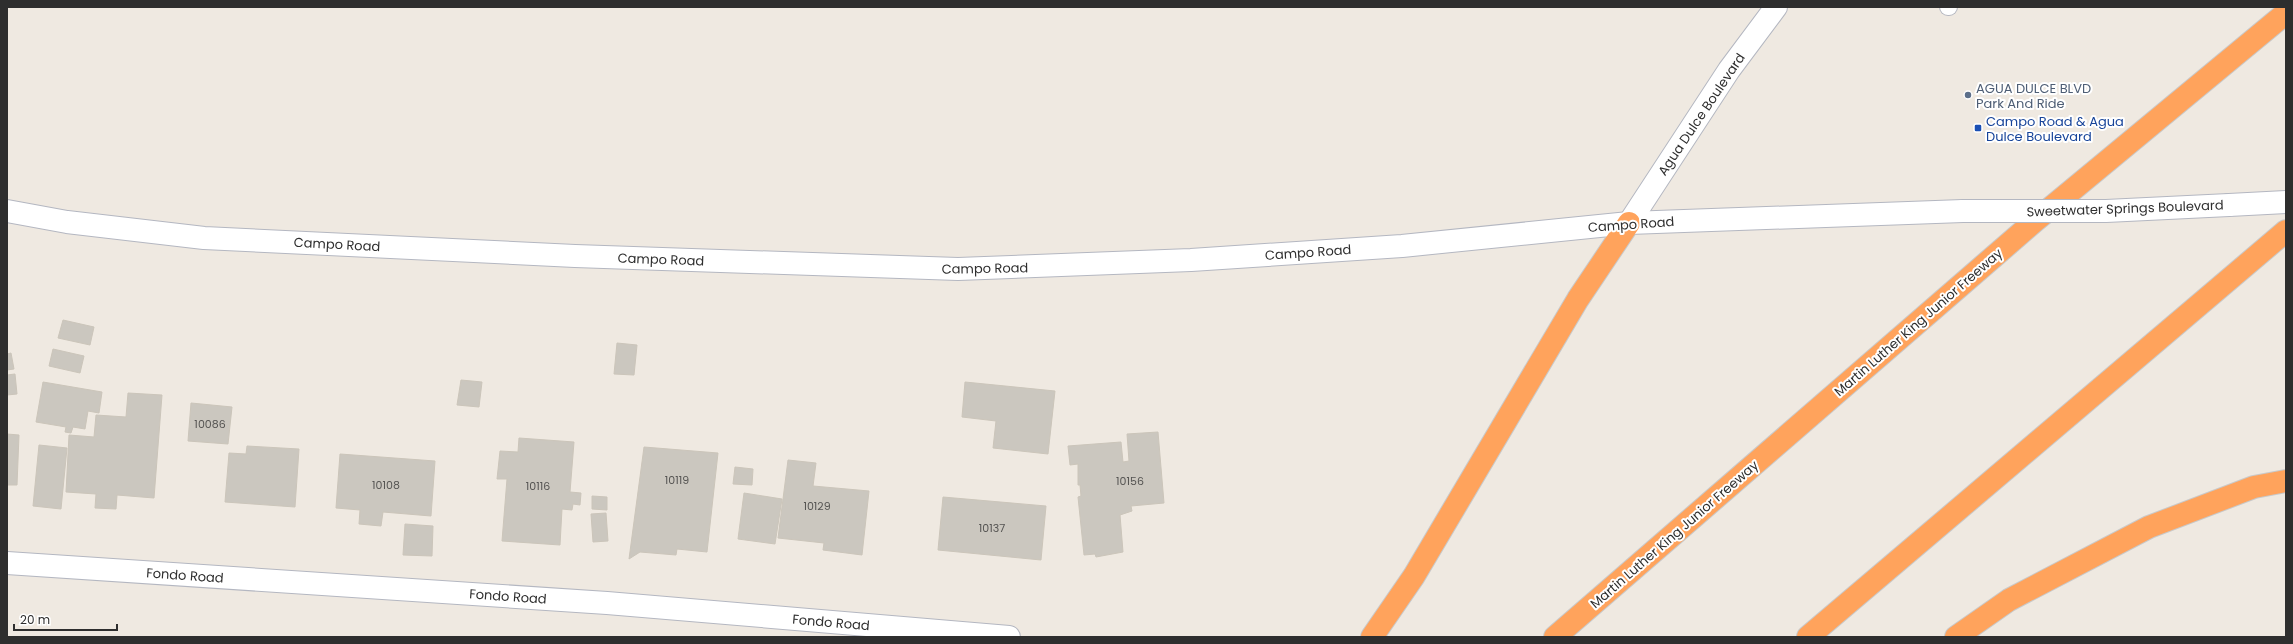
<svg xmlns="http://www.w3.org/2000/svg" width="2293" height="644" font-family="Poppins,sans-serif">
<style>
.building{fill:#cbc7bf;stroke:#cbc5ba}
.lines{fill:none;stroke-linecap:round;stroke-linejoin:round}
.service-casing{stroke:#b4b7c1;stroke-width:18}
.minor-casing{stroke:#b4b7c1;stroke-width:24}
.secondary-casing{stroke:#b4b7c1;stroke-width:24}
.motorway-casing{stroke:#c9c9c9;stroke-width:24}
.service{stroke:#fff;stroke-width:16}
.minor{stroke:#fff;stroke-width:22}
.secondary{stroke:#fff;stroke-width:22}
.motorway{stroke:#ffa35c;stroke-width:22}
.secondary-bridge-casing{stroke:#b4b7c1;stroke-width:24;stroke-linecap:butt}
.secondary-bridge{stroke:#fff;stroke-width:22}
.service-dot{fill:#5c6f8a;stroke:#fff;stroke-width:1.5}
.transit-dot{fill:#1a4fb4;stroke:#fff;stroke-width:1.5}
.labels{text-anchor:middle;stroke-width:4;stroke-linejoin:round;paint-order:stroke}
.number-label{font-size:11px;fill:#555452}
.service-label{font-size:13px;fill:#4e5e75;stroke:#fff;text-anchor:start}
.street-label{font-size:13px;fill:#2e2e2e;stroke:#fff}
.transit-label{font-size:13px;fill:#164399;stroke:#fff;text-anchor:start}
</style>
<rect width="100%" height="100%" fill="#efe9e1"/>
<g class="building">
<polygon points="63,320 94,327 90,345 58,338"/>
<polygon points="617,343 637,345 634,375 614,374"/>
<polygon points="53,349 84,356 80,373 49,366"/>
<polygon points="11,353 14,369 7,370 7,354"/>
<polygon points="15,374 17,394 7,395 7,375"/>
<polygon points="461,380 482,382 479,407 457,405"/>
<polygon points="43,382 102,392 99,413 88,411 85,429 73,427 71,433 65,432 66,427 36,422"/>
<polygon points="965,382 1055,391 1048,454 993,448 996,421 962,417"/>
<polygon points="128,393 162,395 154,498 117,495 116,509 95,508 96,494 66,492 69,435 94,437 96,415 126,417"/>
<polygon points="191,403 232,407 228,444 188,441"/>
<polygon points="1158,432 1164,503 1131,506 1132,511 1120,515 1123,552 1096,557 1095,554 1084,555 1078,497 1081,496 1080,485 1078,485 1078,464 1070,465 1068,446 1121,442 1123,462 1129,461 1127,434"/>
<polygon points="7,434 19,435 17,485 7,485"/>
<polygon points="519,438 574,442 570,492 581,493 580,505 573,504 572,510 562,509 560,545 502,541 507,479 497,479 500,451 518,452"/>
<polygon points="39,445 67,448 61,509 33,506"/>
<polygon points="247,446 299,449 295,507 225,502 229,453 246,454"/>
<polygon points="644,447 718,453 707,552 677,549 676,555 640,552 629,559"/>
<polygon points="340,454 435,461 431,516 383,512 381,526 359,524 360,510 336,508"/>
<polygon points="788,460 816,463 813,486 869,491 862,555 823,550 824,543 778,538"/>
<polygon points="735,467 753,469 752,485 733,484"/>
<polygon points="744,493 782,499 775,544 738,539"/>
<polygon points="592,496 607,497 607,510 592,509"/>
<polygon points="943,497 1046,506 1041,560 938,550"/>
<polygon points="606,513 608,541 593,542 591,514"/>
<polygon points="405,524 433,526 432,556 403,555"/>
</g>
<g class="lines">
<defs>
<polyline id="service" points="1948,7 1949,7"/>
<polyline id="minor" points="7,563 607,603 1009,637"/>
<g id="secondary">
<polyline points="2229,205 2286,202"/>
<polyline points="7,211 67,222 204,238 575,256 958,269 1191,260 1402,246 1629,223 1963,211"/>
<polyline points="1629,223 1729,70 1776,7"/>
</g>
<g id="motorway">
<polyline points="1372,637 1414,576 1578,299 1629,223"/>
<polyline points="1555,637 2036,220 2286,13"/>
<polyline points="1808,637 2286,231"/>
<polyline points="1956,637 2009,600 2149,527 2254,487 2286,481"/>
</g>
</defs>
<use href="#service" class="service-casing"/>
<use href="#minor" class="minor-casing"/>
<use href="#secondary" class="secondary-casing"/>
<use href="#motorway" class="motorway-casing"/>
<use href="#service" class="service"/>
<use href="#minor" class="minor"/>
<use href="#secondary" class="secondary"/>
<use href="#motorway" class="motorway"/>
<defs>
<polyline id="secondary-bridge" points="1963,211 2106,211 2229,205"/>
</defs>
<use href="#secondary-bridge" class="secondary-bridge-casing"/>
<use href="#secondary-bridge" class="secondary-bridge"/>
</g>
<circle class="service-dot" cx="1968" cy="95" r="4"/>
<rect class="transit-dot" x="1974" y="124" width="8" height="8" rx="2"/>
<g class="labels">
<g class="number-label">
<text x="210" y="428">10086</text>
<text x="677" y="484">10119</text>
<text x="1130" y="485">10156</text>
<text x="386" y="489">10108</text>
<text x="538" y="490">10116</text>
<text x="817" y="510">10129</text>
<text x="992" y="532">10137</text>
</g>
<g class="service-label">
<text x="1976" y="93">AGUA DULCE BLVD<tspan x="1976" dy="15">Park And Ride</tspan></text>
</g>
<g class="street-label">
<text transform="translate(1701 114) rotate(-56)" y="5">Agua Dulce Boulevard</text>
<text transform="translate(2125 208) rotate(-2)" y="5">Sweetwater Springs Boulevard</text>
<text transform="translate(1631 224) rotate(-4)" y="5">Campo Road</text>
<text transform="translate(337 244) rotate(3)" y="5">Campo Road</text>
<text transform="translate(1308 252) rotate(-4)" y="5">Campo Road</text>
<text transform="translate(661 259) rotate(2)" y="5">Campo Road</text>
<text transform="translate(985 268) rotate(-1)" y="5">Campo Road</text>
<text transform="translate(1918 322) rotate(-41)" y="5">Martin Luther King Junior Freeway</text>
<text transform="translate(1674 534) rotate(-41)" y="5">Martin Luther King Junior Freeway</text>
<text transform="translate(185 575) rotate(4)" y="5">Fondo Road</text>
<text transform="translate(508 596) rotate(4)" y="5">Fondo Road</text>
<text transform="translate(831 622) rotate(5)" y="5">Fondo Road</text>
</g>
<g class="transit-label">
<text x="1986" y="126">Campo Road &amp; Agua<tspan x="1986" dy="15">Dulce Boulevard</tspan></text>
</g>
</g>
<rect width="2293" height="644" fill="none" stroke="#2e2e2e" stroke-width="16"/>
<path d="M14 624v6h103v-6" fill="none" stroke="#2e2e2e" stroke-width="2"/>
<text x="20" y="624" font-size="12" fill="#2e2e2e" stroke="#ffffff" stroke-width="3" paint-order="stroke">20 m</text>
</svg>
